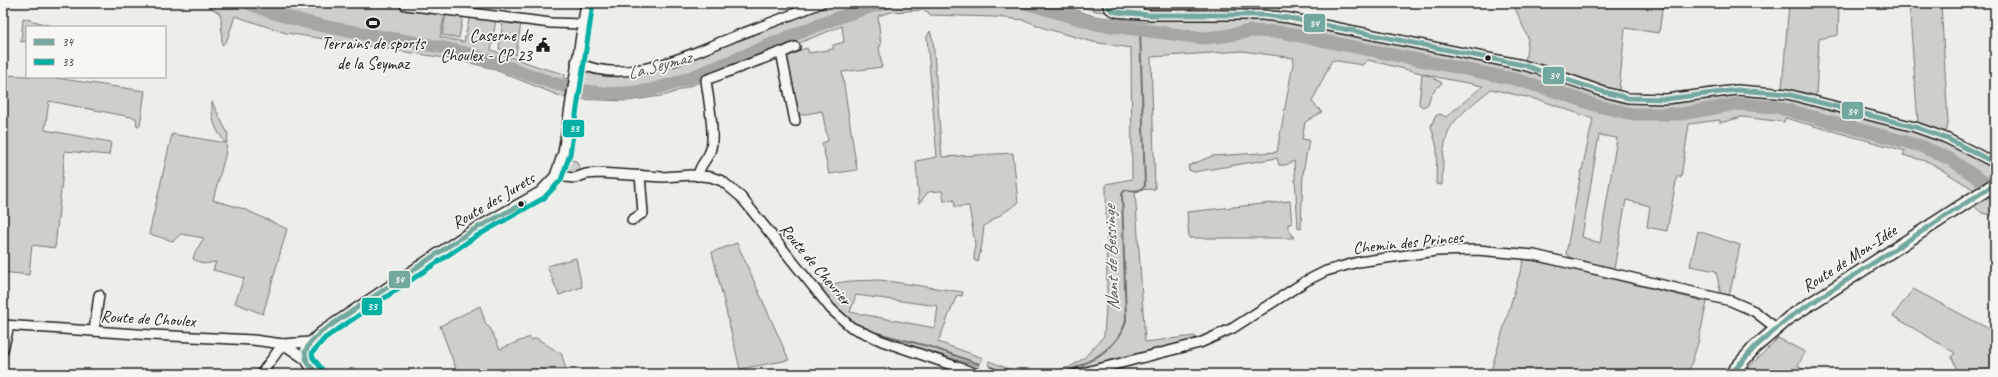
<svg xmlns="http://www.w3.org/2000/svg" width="1998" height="377" font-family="Caveat,sans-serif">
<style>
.green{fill:#cececb;stroke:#757574;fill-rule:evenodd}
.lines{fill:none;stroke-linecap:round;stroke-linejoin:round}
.stream{stroke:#6f6f6d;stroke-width:2}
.river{stroke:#a6a6a3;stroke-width:13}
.minor-casing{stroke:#1c1c1c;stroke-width:12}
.major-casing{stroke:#1c1c1c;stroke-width:15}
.minor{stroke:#f6f6f2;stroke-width:9}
.major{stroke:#f6f6f2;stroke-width:12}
.bus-1-casing{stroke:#f6f6f2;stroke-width:8}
.bus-2-casing{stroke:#f6f6f2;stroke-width:8}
.bus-1{stroke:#73a89e;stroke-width:5}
.bus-2{stroke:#00b0a4;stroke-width:5}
.bus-dot{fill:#1c1c1c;stroke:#f6f6f2;stroke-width:1.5}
.labels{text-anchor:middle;stroke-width:3.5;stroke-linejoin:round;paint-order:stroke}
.poi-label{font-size:17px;fill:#1c1c1c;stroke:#f6f6f2;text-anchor:end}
.street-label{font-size:17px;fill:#1c1c1c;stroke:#f6f6f2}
.water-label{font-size:18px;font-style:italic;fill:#535352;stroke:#f6f6f2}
.line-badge{stroke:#f6f6f2;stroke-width:1.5}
.badge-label{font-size:11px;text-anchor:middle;font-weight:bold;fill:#fff}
</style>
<rect width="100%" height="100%" fill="#edede9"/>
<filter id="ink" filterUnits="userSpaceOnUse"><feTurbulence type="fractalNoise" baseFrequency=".025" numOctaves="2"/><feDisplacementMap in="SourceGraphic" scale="8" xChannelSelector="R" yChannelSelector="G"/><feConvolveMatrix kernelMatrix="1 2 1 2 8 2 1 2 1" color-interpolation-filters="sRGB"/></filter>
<g filter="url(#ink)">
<g class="green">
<polygon points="203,3 402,3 446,8 440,37 464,42 470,16 496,19 491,50 542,68 565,74 564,78 568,79 565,98 490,68 463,61 286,33 235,16 227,40 222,45 221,16 219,13"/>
<path d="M822 3H1054L1094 16 1150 23 1152 20 1250 18 1293 23 1524 70 1619 100 1644 103H1660L1732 94 1780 97 1933 137 1995 167V177L1977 188 1978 190 1976 191 1929 162 1903 155 1905 151 1785 118 1784 122 1742 117 1720 123V120L1689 124 1681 178 1677 176 1667 231 1647 227 1650 206 1626 200 1614 269 1572 259 1566 254 1578 188 1593 119 1543 101 1491 89C1479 99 1456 116 1449 130 1442 147 1443 167 1442 185L1436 184 1437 148 1431 126 1435 116 1440 114 1446 117 1483 86 1441 78 1368 60 1362 65 1332 60 1312 102 1322 112 1305 122 1302 139 1309 140 1303 173 1301 229 1298 228 1294 161 1286 165H1279L1277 158 1194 172 1189 170 1188 166 1212 156 1277 152 1294 58 1242 51 1151 57 1155 189 1135 190 1145 342 1195 336 1196 340 1058 374H1041L1070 367 1084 358 1104 336 1107 293 1106 184 1132 179 1131 48 1093 42 1047 29 1024 20 994 17 930 15 928 12 923 10 891 12 878 16 881 46 879 47 882 67 842 72 857 170 829 174 822 143 828 141 822 111 796 116 786 63 788 54 807 48 809 53 833 49V45L844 42 842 26 667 95 627 101 575 99 576 62 601 70 670 62 675 65 731 38 738 40 753 35 756 29 800 11 806 14 821 8ZM1599 135 1617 138 1600 243 1582 237Z"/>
<polygon points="1067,3 1103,3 1106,12 1096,11"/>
<polygon points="1267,3 1276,4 1279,8 1279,10 1277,12 1265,10 1264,7"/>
<polygon points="1513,3 1663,3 1659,33 1625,28 1619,91 1525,63 1528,38"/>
<polygon points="1789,3 1839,3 1838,35 1819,39 1816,97 1782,89"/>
<polygon points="1909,3 1941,3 1948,122 1947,130 1943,132 1918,123"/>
<polygon points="446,14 463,15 459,38 442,35"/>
<polygon points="23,18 55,27 27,27 27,41 21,42"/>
<polygon points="503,21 521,23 516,55 499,49"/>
<polygon points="930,31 933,40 942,157 1013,153 1018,203 984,226 982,244 978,262 974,260 975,244 969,206 955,207 954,200 944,201 942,191 928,192 919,204 916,161 937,157 927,37"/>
<polygon points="1422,74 1430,76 1442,83 1431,94 1428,104 1423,107 1419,104"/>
<polygon points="3,75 48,77 145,91 140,126 137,126 136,118 49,101 45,130 111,142 109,155 65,151 55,248 32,245 29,275 3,272"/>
<path d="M212 102 228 134 225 156 213 200 244 209 287 229 263 314 235 303 244 278 213 270 216 262 204 264 193 259 195 252 204 238 181 234 173 241 149 234 172 134 226 143C215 131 211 118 212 102Z"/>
<polygon points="567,160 571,160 576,161 580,168 577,174 563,173 561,170"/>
<polygon points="1995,193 1995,216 1982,213 1974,206"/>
<polygon points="1290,201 1292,224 1288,224 1288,228 1294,238 1189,238 1187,212"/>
<polygon points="1698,231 1740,245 1729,297 1721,295 1716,271 1690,266"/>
<polygon points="737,243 789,360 740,369 712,252"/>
<polygon points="576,258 582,287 559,295 547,266"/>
<polygon points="1524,259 1555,265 1707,302 1698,343 1688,374 1490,374"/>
<path d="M880 280 963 292 962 296 957 295 938 342 983 358 979 366 873 334C851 323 839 312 823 293L824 291 819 286 850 281ZM856 295 938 306 935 328 850 312Z"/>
<polygon points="1913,289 1995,332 1995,374 1958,374 1952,357 1955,353 1893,316"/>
<polygon points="480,306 486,325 490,328 500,349 530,337 532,340 536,338 558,352 561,352 567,374 458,374 440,326"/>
<polygon points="1778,338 1805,352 1798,366 1809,374 1811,370 1819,374 1742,374"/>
<polygon points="989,361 1021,374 1009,374 988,365"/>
</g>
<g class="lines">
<g class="stream">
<polyline points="877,333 931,347 979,364"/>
<polyline points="990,367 1006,374"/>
<path d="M1061 374C1086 364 1120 349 1126 320L1122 194 1125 190 1138 191 1145 186 1140 30"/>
</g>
<g class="river">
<path d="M248 3C312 31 385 34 453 50 519 65 574 104 644 91 669 87 693 76 717 67 772 45 829 17 886 3"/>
<polyline points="1025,3 1096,24 1203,38 1224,36 1251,31 1280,32 1514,79 1561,93 1597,106 1633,114 1681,114 1737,104 1776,107 1921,146 1950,159 1995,190"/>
</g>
<defs>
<g id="minor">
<polyline points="1107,3 1110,9 1116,12 1150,15 1263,15 1289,18 1523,65 1554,74 1604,92 1628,98 1666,99 1737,90 1787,94 1915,127 1946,138 1995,163"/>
<polyline points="1127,3 1140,13"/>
<polyline points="405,5 551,23 582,24"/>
<polyline points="782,53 795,47"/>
<path d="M576 62C627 87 685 56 733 37 762 26 792 15 821 3"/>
<polyline points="555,176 575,178 586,174 598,173 663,177 691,175 711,177 722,181 741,197 831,309 851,327 882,341 978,374"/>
<path d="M698 176C699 164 709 159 711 148 715 133 708 96 706 80L781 52 795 121"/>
<polyline points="632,220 643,213 640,175"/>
<polyline points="3,325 152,335 253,340 283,344 310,342"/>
<polyline points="94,331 99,295"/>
<polyline points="283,344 305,359"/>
<polyline points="3,350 9,326"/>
<polyline points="261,374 283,344"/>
<path d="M317 374C298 355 302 349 321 332L471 231 540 192 555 176 563 153 586 3"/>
<polyline points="1078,374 1200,343 1233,328 1306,281 1326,271 1358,262 1436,251 1477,250 1534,255 1731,301 1754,311 1776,328"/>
</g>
<polyline id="major" points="1731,374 1755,347 1790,317 1995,184"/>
</defs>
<use href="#minor" class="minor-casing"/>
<use href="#major" class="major-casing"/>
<use href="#minor" class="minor"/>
<use href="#major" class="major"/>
<defs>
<g id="bus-1">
<polyline points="1107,3 1110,9 1116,12 1150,15 1263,15 1289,18 1523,65 1604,92 1628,98 1666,99 1737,90 1787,94 1915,127 1946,138 1995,163"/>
<polyline points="317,374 307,362 305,352 310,343 321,332 471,231 524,203"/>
<polyline points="1731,374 1755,347 1790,317 1995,184"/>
</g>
<polyline id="bus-2" points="322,369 313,358 312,353 325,338 475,237 544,198 561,180 570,154 593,4"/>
</defs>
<use href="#bus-1" class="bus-1-casing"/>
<use href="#bus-2" class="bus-2-casing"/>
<use href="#bus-1" class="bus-1"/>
<use href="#bus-2" class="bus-2"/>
</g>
</g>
<defs>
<symbol id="stadium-bare" viewBox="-9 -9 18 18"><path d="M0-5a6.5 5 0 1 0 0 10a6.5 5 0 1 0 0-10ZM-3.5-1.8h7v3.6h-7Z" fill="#1c1c1c" stroke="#f6f6f2" stroke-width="2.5" paint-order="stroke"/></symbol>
<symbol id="civic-bare" viewBox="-9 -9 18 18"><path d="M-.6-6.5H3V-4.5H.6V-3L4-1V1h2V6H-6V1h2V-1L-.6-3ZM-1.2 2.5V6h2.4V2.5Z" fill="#1c1c1c" stroke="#f6f6f2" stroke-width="2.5" paint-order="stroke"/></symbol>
</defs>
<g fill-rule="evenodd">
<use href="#stadium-bare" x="363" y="13" width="20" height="20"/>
<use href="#civic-bare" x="533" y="35" width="20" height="20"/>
</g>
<g class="bus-dot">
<circle cx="1488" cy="58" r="3.5"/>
<circle cx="521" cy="204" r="3.5"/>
</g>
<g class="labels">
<g class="poi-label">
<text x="532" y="41">Caserne de<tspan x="532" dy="20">Choulex - CP 23</tspan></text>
<text x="373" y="49" text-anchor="middle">Terrains de sports<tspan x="373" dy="20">de la Seymaz</tspan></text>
</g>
<g class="street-label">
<text transform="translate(493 200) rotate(-31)" y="6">Route des Jurets</text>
<text transform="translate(1408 242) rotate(-6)" y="6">Chemin des Princes</text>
<text transform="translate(1849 258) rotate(-33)" y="6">Route de Mon-Idée</text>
<text transform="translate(816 264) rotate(50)" y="6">Route de Chevrier</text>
<text transform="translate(148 318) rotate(3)" y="6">Route de Choulex</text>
</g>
<g class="water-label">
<text transform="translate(659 65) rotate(-15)" y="6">La Seymaz</text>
<text transform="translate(1111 258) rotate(-92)" y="6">Nant de Bessinge</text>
</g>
</g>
<g class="line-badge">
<rect x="1303" y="13" width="23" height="20" rx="4" fill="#73a89e"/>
<rect x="1542" y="66" width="23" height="19" rx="4" fill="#73a89e"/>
<rect x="1841" y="101" width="23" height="19" rx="4" fill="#73a89e"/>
<rect x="562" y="119" width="23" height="19" rx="4" fill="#00b0a4"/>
<rect x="388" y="270" width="23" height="19" rx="4" fill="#73a89e"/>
<rect x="361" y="297" width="22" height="19" rx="4" fill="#00b0a4"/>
</g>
<g class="badge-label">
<text x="1314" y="27">34</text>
<text x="1554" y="79">34</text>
<text x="1852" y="115">34</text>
<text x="574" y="132">33</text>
<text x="399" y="283">34</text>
<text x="372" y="310">33</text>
</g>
<rect width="1998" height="377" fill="none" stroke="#f6f6f2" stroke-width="16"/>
<rect x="8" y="8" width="1982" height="361" fill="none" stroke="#1c1c1c" stroke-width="1.5" filter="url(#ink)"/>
<rect x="26" y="26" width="140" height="52" fill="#f6f6f2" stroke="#9f9f9c"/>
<rect x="34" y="39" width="20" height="6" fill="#73a89e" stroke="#9f9f9c"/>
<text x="62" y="46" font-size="12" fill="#1c1c1c">34</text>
<rect x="34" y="59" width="20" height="6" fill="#00b0a4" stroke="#9f9f9c"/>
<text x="62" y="66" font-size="12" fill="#1c1c1c">33</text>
</svg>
